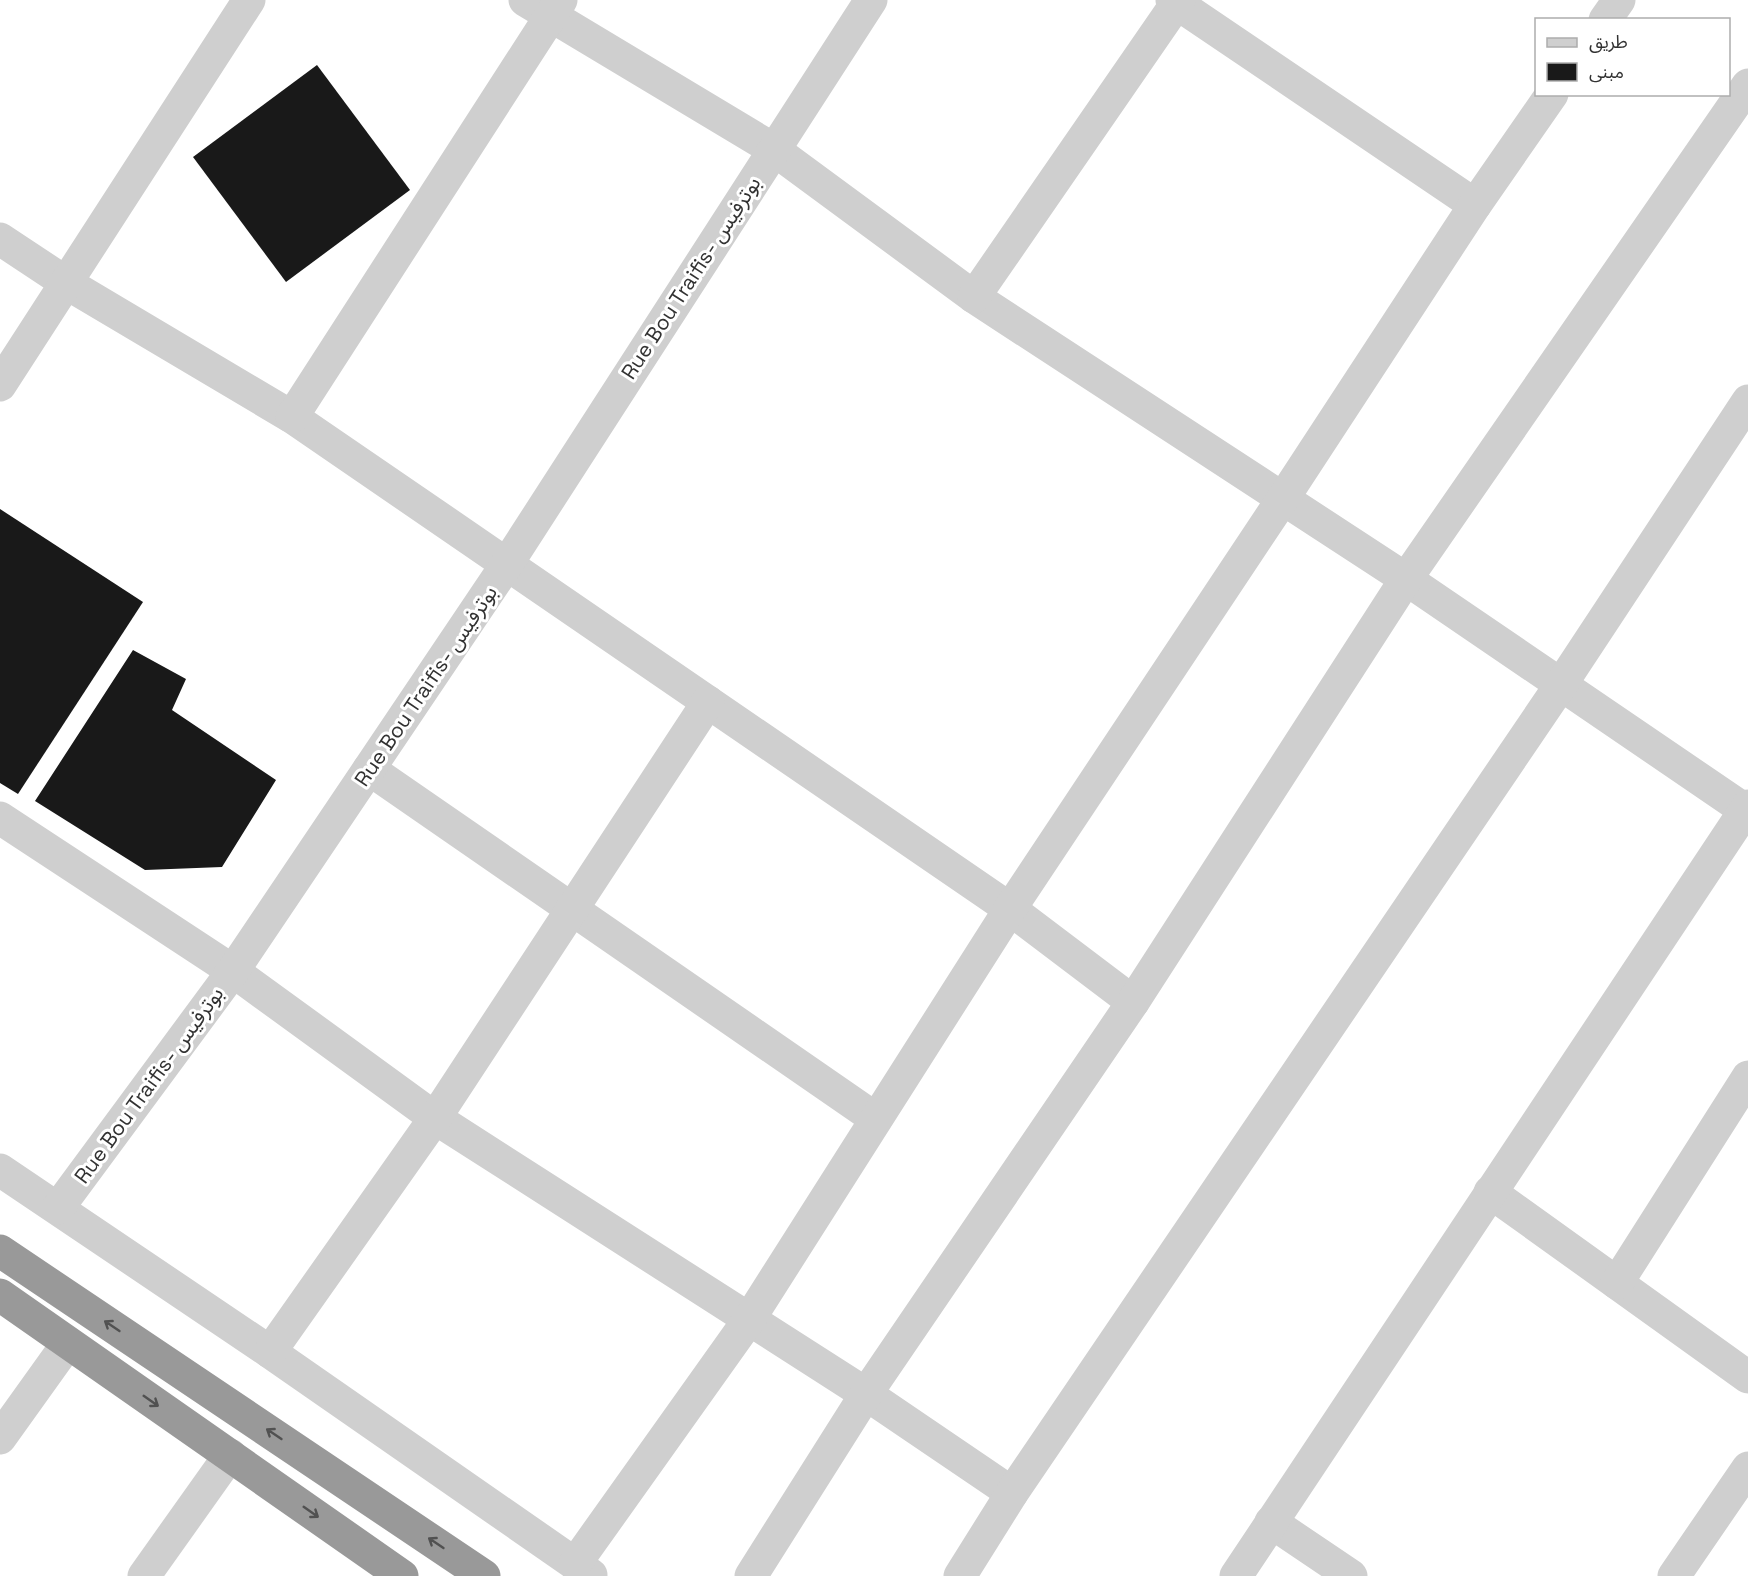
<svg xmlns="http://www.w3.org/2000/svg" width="1748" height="1576" font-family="'Space Grotesk','Noto Sans Arabic',sans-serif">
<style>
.building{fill:#191919}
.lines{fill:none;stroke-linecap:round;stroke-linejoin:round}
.minor{stroke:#cfcfcf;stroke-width:33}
.highway{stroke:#999;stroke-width:33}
.oneway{stroke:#515151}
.labels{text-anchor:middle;stroke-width:6;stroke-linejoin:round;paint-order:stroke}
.street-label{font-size:21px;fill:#323232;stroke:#fff}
</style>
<rect width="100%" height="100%" fill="#fff"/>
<g class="building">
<polygon points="317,65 410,190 286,282 193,157"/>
<polygon points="0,509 143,602 18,794 0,783"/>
<polygon points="133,650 186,679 172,710 276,780 222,867 145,870 35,801"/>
</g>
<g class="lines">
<g class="minor">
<polyline points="525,0 773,149 974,297 1406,579 1748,812"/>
<polyline points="1172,0 1475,205"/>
<polyline points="1605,20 1619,0"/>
<polyline points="0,239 68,284 292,417 1010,909 1133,1002"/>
<polyline points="974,297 1179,0"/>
<polyline points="0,385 249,0"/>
<polyline points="292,417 561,0"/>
<polyline points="369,769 876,1119"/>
<polyline points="0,818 233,971 435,1118 866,1394 1012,1493"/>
<polyline points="0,1170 270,1352 591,1575"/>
<polyline points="1490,1192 1748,1377"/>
<polyline points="58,1208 233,971 507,564 871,0"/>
<polyline points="1617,1283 1748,1077"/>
<polyline points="270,1352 435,1118 708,702"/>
<polyline points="0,1438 68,1343"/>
<polyline points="1271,1522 1351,1576"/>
<polyline points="575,1564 748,1321 1010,909 1282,500 1475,205 1552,94"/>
<polyline points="144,1576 230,1455"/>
<polyline points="751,1576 866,1394 1133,1002 1406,579 1748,85"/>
<polyline points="960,1576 1012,1493 1562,683 1748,401"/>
<polyline points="1236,1576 1748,806"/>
<polyline points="1674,1576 1748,1468"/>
</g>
<g class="highway">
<polyline points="0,1251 484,1576"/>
<polyline points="0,1295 402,1576"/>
</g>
</g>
<defs><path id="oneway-shaft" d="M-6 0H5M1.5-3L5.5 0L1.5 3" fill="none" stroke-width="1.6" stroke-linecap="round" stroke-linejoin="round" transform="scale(1.5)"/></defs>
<g class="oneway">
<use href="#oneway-shaft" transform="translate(112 1326) rotate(-146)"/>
<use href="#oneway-shaft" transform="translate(151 1401) rotate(35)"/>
<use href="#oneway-shaft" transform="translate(274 1434) rotate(-146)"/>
<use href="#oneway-shaft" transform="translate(311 1512) rotate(35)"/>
<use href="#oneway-shaft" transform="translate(436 1543) rotate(-146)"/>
</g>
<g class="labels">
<g class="street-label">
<text transform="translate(691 278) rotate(-57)" y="7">Rue Bou Traifis- بوترفيس</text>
<text transform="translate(426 686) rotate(-56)" y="7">Rue Bou Traifis- بوترفيس</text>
<text transform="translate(149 1085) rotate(-54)" y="7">Rue Bou Traifis- بوترفيس</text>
</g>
</g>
<rect x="1535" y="18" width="195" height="78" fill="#ffffff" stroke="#adadad" stroke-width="1.5"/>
<rect x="1547" y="38" width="30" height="9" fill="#cfcfcf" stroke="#adadad" stroke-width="1.5"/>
<text x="1589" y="48" font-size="18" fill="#323232">طريق</text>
<rect x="1547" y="63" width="30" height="18" fill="#191919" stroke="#adadad" stroke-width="1.5"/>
<text x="1589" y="78" font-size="18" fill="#323232">مبنى</text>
</svg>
